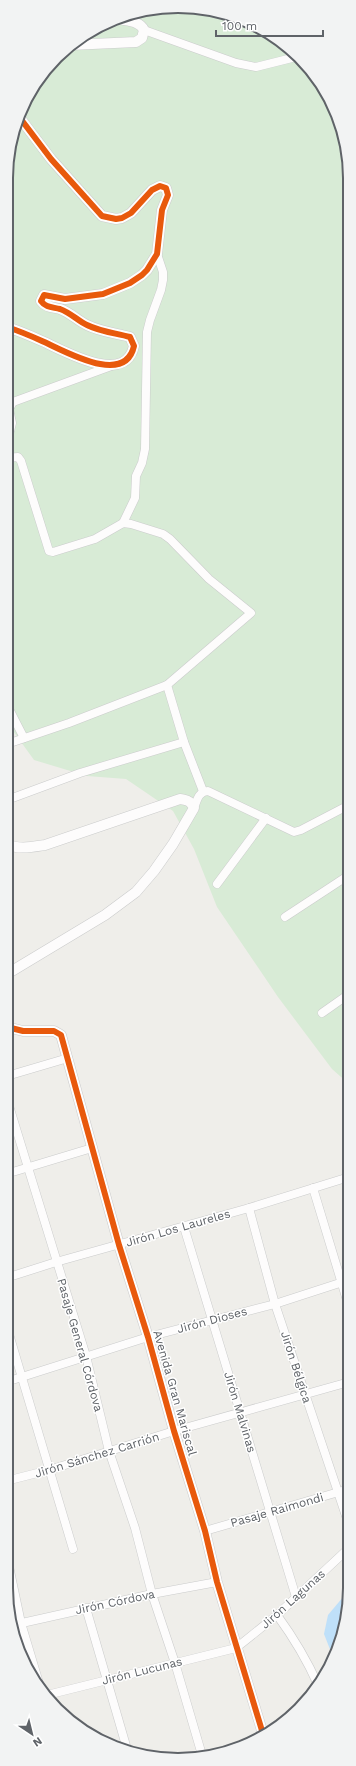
<svg xmlns="http://www.w3.org/2000/svg" width="356" height="1766" font-family="'Work Sans',sans-serif">
<style>
.green{fill:#d8ebd6}
.water{fill:#bfe0f9}
.lines{fill:none;stroke-linecap:round;stroke-linejoin:round}
.minor-casing{stroke:#cbcccc;stroke-width:9}
.tertiary-casing{stroke:#cbcccc;stroke-width:11}
.minor{stroke:#fdfcfc;stroke-width:8}
.tertiary{stroke:#fdfcfc;stroke-width:10}
.cycleway-casing{stroke:#fff;stroke-width:8}
.cycleway{stroke:#e8590c;stroke-width:6}
.labels{text-anchor:middle;stroke-width:3;stroke-linejoin:round;paint-order:stroke}
.street-label{font-size:12px;fill:#5f6368;stroke:#fff}
.rim{fill:none;stroke:#5f6368;stroke-width:2}
</style>
<rect width="100%" height="100%" fill="#efeeea"/>
<polygon class="green" points="200,7 254,24 300,57 332,102 350,167 349,1084 332,1069 278,997 217,907 194,849 173,811 126,779 87,776 34,760 11,728 7,717 7,156 29,92 73,42 133,12"/>
<polygon class="water" points="349,1590 349,1610 333,1657 324,1634 328,1615"/>
<g class="lines">
<defs>
<g id="minor">
<polyline points="144,30 236,63 256,67 300,56"/>
<polyline points="7,443 12,423 9,409 13,402 114,365"/>
<polyline points="123,523 135,498 136,476 142,463 145,449 147,332 150,320 161,290 163,280 163,272 157,254"/>
<polyline points="167,685 184,742 203,791"/>
<polyline points="7,705 24,738"/>
<polyline points="7,744 69,723 167,685 251,613 209,579 170,539 163,534 131,524 123,523 95,539 53,552 49,551 21,461 18,457 7,458"/>
<polyline points="7,800 80,773 184,742"/>
<path d="M194 808C197 800 199 791 208 791L294 832 301 830 349 805"/>
<polyline points="217,884 266,818"/>
<polyline points="285,917 349,875"/>
<polyline points="322,1013 349,994"/>
<polyline points="7,1076 68,1058"/>
<polyline points="6,1096 86,1356 109,1451 135,1528 152,1594 175,1663 202,1755"/>
<polyline points="6,1174 92,1148"/>
<polyline points="313,1188 349,1307"/>
<polyline points="249,1208 275,1304 349,1525"/>
<polyline points="184,1227 296,1597"/>
<polyline points="6,1278 56,1262 249,1208 349,1177"/>
<polyline points="6,1324 73,1549"/>
<polyline points="6,1382 148,1337 275,1304 349,1280"/>
<polyline points="6,1481 49,1470 174,1431 349,1382"/>
<polyline points="205,1531 349,1489"/>
<polyline points="6,1552 21,1623 39,1683"/>
<polyline points="86,1608 127,1749"/>
<path d="M277 1615C293 1637 307 1660 318 1685"/>
<polyline points="13,1625 152,1594 217,1582"/>
<polyline points="47,1695 236,1648 277,1615 349,1548"/>
</g>
<g id="tertiary">
<path d="M70 45 136 42 142 38 144 30C140 21 128 21 119 19"/>
<path d="M7 327C19 331 31 336 42 341 63 350 125 387 134 346L130 337C116 333 101 332 87 325 78 321 71 313 60 309 53 307 46 308 41 301L44 295 65 299 103 294 130 283 142 275 147 270 157 254 162 210 168 195 166 188 160 186 152 190 131 213 122 218 116 219 102 216 51 159 20 118"/>
<path d="M7 974 105 915 136 892 154 871 173 844 194 808C191 801 187 800 180 799L45 845C32 847 18 850 7 844"/>
<polyline points="7,1027 23,1031 54,1031 61,1035 119,1245 148,1337 174,1431 205,1531 217,1582 263,1734"/>
</g>
</defs>
<use href="#minor" class="minor-casing"/>
<use href="#tertiary" class="tertiary-casing"/>
<use href="#minor" class="minor"/>
<use href="#tertiary" class="tertiary"/>
<defs>
<g id="cycleway">
<path d="M7 327C19 331 31 336 42 341 63 350 125 387 134 346L130 337C116 333 101 332 87 325 78 321 71 313 60 309 53 307 46 308 41 301L44 295 65 299 103 294 130 283 142 275 147 270 157 254 162 210 168 195 166 188 160 186 152 190 131 213 122 218 116 219 102 216 51 159 20 118"/>
<polyline points="7,1027 23,1031 54,1031 61,1035 119,1245 148,1337 174,1431 205,1531 217,1582 263,1734"/>
</g>
</defs>
<use href="#cycleway" class="cycleway-casing"/>
<use href="#cycleway" class="cycleway"/>
</g>
<g class="labels">
<g class="street-label">
<text transform="translate(178 1228) rotate(-16)" y="4">Jirón Los Laureles</text>
<text transform="translate(212 1320) rotate(-15)" y="4">Jirón Dioses</text>
<text transform="translate(80 1345) rotate(74)" y="4">Pasaje General Córdova</text>
<text transform="translate(296 1367) rotate(72)" y="4">Jirón Bélgica</text>
<text transform="translate(175 1393) rotate(74)" y="4">Avenida Gran Mariscal</text>
<text transform="translate(240 1412) rotate(73)" y="4">Jirón Malvinas</text>
<text transform="translate(97 1455) rotate(-17)" y="4">Jirón Sánchez Carrión</text>
<text transform="translate(277 1510) rotate(-16)" y="4">Pasaje Raimondi</text>
<text transform="translate(293 1599) rotate(-42)" y="4">Jirón Lagunas</text>
<text transform="translate(115 1602) rotate(-12)" y="4">Jirón Córdova</text>
<text transform="translate(142 1671) rotate(-14)" y="4">Jirón Lucunas</text>
</g>
</g>
<path d="M0 0H356V1766H0ZM178 13H178A165 165 0 0 1 343 178V1588A165 165 0 0 1 178 1753H178A165 165 0 0 1 13 1588V178A165 165 0 0 1 178 13Z" fill="#f2f3f3" fill-rule="evenodd"/>
<path class="rim" d="M178 13H178A165 165 0 0 1 343 178V1588A165 165 0 0 1 178 1753H178A165 165 0 0 1 13 1588V178A165 165 0 0 1 178 13Z"/>
<g transform="translate(32 1734) rotate(145)" stroke="#ffffff" stroke-width="3" paint-order="stroke">
<path d="M0-3L7 15L0 10L-7 15Z" fill="#5f6368"/>
<text y="-6" font-size="11" font-weight="bold" text-anchor="middle" fill="#5f6368">N</text>
</g>
<path d="M216 30v6h107v-6" fill="none" stroke="#5f6368" stroke-width="2"/>
<text x="222" y="30" font-size="12" fill="#5f6368" stroke="#ffffff" stroke-width="3" paint-order="stroke">100 m</text>
</svg>
